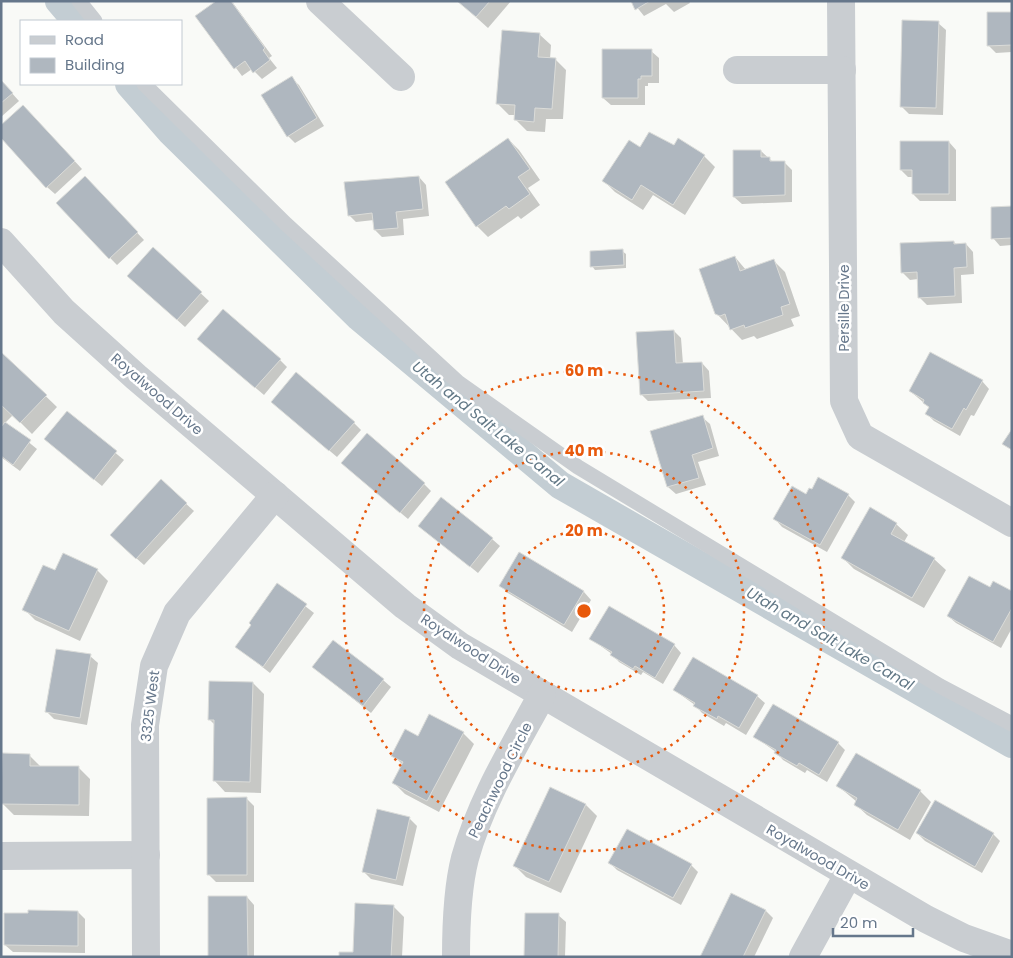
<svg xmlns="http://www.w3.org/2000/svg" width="1013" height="958" font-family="Poppins,sans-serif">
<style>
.shadow{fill:#0003}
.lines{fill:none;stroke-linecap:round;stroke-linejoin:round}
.canal{stroke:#c3cdd3;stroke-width:28}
.building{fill:#afb7bf;stroke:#dbdcd9}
.lane{stroke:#c9cdd1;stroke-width:15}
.street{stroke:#c9cdd1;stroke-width:28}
.ring{fill:none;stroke:#e8590c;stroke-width:2.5;stroke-dasharray:2.5 5}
.labels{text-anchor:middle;stroke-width:5;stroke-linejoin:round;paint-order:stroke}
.street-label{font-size:14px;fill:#66778b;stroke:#fff}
.water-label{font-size:15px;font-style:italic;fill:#627886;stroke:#fff}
.centre{fill:#e8590c;stroke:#fff;stroke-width:2.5}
.ring-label{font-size:15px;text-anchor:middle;font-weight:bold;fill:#e8590c;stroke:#fff;stroke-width:5;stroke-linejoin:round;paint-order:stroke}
</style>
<rect width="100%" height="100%" fill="#f9faf7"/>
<g class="shadow">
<polygon points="218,1 233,3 272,56 269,58 277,68 262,79 252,69 242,76 197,16"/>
<polygon points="458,1 511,1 488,28"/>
<polygon points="632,1 689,1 690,3 674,12 666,4 644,16"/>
<polygon points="912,1 951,1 951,2 913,2"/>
<polygon points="1012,13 1012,52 996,53 988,45"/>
<polygon points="938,23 946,30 943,115 909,114 902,107"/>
<polygon points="539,34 551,45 550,59 555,59 566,70 563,119 546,119 545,132 527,131 516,120 516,115 509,115 498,104"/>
<polygon points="651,51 659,58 659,83 648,83 648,86 645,86 645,105 611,105 603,98"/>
<polygon points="291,78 299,85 324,126 295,143 288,136"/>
<polygon points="1,81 19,101 1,117"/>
<polygon points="31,114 82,169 55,194 47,187"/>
<polygon points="508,139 519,150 540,180 528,188 540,205 521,219 518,216 488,237 477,226"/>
<polygon points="949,142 956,150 956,201 920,201 913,194 913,177 908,177 901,170"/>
<polygon points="674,147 704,156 715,167 685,215 653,195 643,210 615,192 604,181 640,149"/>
<polygon points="761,151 773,162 785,163 792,170 792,202 742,204 734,197"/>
<polygon points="419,177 426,185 429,216 403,219 404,235 382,237 375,230 374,220 356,222 349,215"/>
<polygon points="92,185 144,240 117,265 57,203"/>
<polygon points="1012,208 1012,245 1000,246 993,238"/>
<polygon points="954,242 957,245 966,244 973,252 974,274 961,275 962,303 927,305 919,297 918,279 910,280 902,272"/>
<polygon points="153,249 209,301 185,327 136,283"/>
<polygon points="622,251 626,254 626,268 595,270 592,266"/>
<polygon points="735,257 746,270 773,260 785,272 800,316 791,319 794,326 757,339 754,336 742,340 716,313"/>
<polygon points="674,331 681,338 683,364 702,363 709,371 711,398 648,401 641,394"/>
<polygon points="206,346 280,360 287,367 264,395"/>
<polygon points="1,353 57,407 32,434 13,415 5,423 37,449 20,471 1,457"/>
<polygon points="982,381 989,389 974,416 971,415 960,436 934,421 927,414 930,408 910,391"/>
<polygon points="280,409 354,423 361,430 337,457"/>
<polygon points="67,413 124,460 102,486 45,439"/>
<polygon points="702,417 710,424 719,456 698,462 706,485 676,494 668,487 652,432"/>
<polygon points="350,470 424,484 431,491 408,519"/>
<polygon points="161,481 194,511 144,565 119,543"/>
<polygon points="806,495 848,495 855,502 827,552 782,527 775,519"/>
<polygon points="896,524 908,535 904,542 934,559 946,570 924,608 854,569 843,558"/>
<polygon points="420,526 492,539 500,546 478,573"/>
<polygon points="520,554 584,592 591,600 572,632 508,593 501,585"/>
<polygon points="97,570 108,581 80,641 35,620 24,609 55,572"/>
<polygon points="278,585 314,613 270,673 237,647"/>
<polygon points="990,589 1012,592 1012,628 1001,648 956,623 948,616"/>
<polygon points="591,639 674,645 681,653 663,684 643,672 641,675 619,662 612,654"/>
<polygon points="90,656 98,663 87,725 54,719 46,711"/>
<polygon points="313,667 383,680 391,687 371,713"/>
<polygon points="253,683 264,694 261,793 225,792 214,780 215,725 209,719"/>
<polygon points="674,690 757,696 765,703 746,735 726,723 724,726 702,713 695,705"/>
<polygon points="463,733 474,744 439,812 405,794 394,783 403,765 393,755 419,737"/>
<polygon points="755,737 838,743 845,750 827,782 807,770 805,773 783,760 776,752"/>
<polygon points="29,755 40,766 79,768 90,779 89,816 14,815 3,804"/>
<polygon points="838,786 920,791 931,802 910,840 867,815 855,804 857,802"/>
<polygon points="247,799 254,806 254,882 216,882 209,875"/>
<polygon points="586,805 597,816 561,893 526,877 515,866"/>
<polygon points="378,811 410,819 417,826 403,886 371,879 364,872"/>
<polygon points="917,833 993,834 1000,841 982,873 925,841"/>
<polygon points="610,863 691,865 698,872 681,905 617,870"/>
<polygon points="732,895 766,911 773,918 754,957 702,957"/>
<polygon points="247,897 254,905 254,957 210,957"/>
<polygon points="393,906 404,917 402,957 340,957 354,953"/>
<polygon points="78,912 85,919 85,953 13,952 5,945"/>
<polygon points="558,915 566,922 565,957 525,957"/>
</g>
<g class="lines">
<g class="canal">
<polyline points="59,1 76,21"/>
<polyline points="129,84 171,132 359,317 560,485 1012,744"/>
</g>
</g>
<g class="building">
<polygon points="216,1 231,1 265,48 263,50 270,60 253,73 245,61 234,69 195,16"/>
<polygon points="457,1 490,1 476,17"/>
<polygon points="631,1 650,1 635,10"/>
<polygon points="987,12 1012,12 1012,45 987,46"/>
<polygon points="902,20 939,21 936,108 900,107"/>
<polygon points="502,30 540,33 538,57 556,58 552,109 535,108 534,122 514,120 515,105 496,104"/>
<polygon points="602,49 652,49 652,76 641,76 641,79 638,79 638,98 602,98"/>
<polygon points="292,76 317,118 287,137 261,95"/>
<polygon points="1,80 13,93 1,103"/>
<polygon points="23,105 75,161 46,188 1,138 1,125"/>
<polygon points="649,132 674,145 678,138 705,155 673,205 641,185 632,200 602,181 629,140 640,147"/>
<polygon points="508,138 530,169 518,177 530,194 509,209 506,206 476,227 445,182"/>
<polygon points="900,141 949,141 949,194 912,194 912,170 900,170"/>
<polygon points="733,150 761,150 761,157 770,157 770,161 785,161 785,195 733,197"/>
<polygon points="85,176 138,232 109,259 56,203"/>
<polygon points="419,176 423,209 396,212 398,228 374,230 372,213 348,216 344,182"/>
<polygon points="1012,206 1012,238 991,239 991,207"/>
<polygon points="954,241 954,244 966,243 967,267 954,268 955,296 918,298 917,272 901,273 900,243"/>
<polygon points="153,247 202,292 177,320 127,276"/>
<polygon points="623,249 624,265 590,267 590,251"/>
<polygon points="735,256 740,271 774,259 790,304 781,307 783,315 745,328 744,325 730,330 725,314 720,316 715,314 699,269"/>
<polygon points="223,309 281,359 255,388 197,339"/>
<polygon points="674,330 676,363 702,362 704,391 640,395 636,332"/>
<polygon points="1,352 47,395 20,423 1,405"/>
<polygon points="930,352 983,380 966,410 964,408 952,429 925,414 929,407 923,403 924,400 909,391"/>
<polygon points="296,372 355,422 329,451 271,402"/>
<polygon points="67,411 117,451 94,480 44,439"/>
<polygon points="703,415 713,448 692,455 699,478 667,487 650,431"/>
<polygon points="5,422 31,440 13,465 1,456 1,427"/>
<polygon points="1012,429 1012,450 1002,444"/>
<polygon points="367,433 425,483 400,513 341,463"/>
<polygon points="818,477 849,494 820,545 773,519 792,486 806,494 809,488 812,489"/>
<polygon points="161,479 187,503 136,559 110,535"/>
<polygon points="441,497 493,538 470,567 418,526"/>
<polygon points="870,507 897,523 891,534 935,558 912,598 841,558"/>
<polygon points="519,552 584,591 564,625 499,586"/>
<polygon points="63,553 98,569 69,631 22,610 43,565 55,570"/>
<polygon points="969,576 990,587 993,581 1012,591 1012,608 993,642 947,616"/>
<polygon points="277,583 307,604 263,667 235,647 251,625 249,623"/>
<polygon points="609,606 675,644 655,678 635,666 633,669 610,655 612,652 589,639"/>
<polygon points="333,640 384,679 363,706 312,667"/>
<polygon points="56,649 91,654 80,718 45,712"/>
<polygon points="693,657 758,695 739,728 718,716 717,719 693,706 695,703 673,690"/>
<polygon points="209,681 253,682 250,782 213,781 214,720 208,720"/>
<polygon points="773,704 839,742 819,775 799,763 797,766 774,753 776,750 753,737"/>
<polygon points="429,714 464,732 427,801 392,783 403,762 391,756 405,729 418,736"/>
<polygon points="2,753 30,754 30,766 79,766 79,805 1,804"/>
<polygon points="856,753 921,790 898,830 854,805 857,798 836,786"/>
<polygon points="550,787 586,804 549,882 513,866"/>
<polygon points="247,797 247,875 207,875 207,798"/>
<polygon points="935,800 994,833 975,867 916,833"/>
<polygon points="377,809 410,817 396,880 362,872"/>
<polygon points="627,829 692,864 673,898 608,863"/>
<polygon points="731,893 766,910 743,957 700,957"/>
<polygon points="208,896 247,896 248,957 208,957"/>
<polygon points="355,903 394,905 391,957 339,957 339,952 353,952"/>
<polygon points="28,910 78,911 78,946 4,945 4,913 28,913"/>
<polygon points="525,913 559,913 558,957 524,957"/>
</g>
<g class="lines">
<g class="lane">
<polyline points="79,1 95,21"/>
<polyline points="144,84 286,224 459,383 578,467 940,686 1012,724"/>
</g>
<g class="street">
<polyline points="320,1 401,77"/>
<polyline points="841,1 844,401 860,436 1012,523"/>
<polyline points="737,70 842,70"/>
<polyline points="1,242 64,312 136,377 405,606 460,646 926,919 964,938 1012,955"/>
<polyline points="1,856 146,855"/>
<polyline points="146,957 145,725 154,666 177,613 275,495"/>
<path d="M456 957C456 925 457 889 465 858 481 800 514 747 542 695"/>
<polyline points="803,957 848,875"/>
</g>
</g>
<g class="ring">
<circle cx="584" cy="611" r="80"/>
<circle cx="584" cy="611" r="160"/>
<circle cx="584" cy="611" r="240"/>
</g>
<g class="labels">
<g class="street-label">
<text transform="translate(844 308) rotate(-90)" y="5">Persille Drive</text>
<text transform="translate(157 394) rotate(41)" y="5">Royalwood Drive</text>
<text transform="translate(471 649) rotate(33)" y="5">Royalwood Drive</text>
<text transform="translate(150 706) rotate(-83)" y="5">3325 West</text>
<text transform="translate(500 780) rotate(-64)" y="5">Peachwood Circle</text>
<text transform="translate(818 857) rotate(30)" y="5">Royalwood Drive</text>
</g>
<g class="water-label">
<text transform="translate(488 424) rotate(39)" y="5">Utah and Salt Lake Canal</text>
<text transform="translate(830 639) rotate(30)" y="5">Utah and Salt Lake Canal</text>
</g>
</g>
<circle cx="584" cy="611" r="8" class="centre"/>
<g class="ring-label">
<text x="584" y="376">60 m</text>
<text x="584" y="456">40 m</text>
<text x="584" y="536">20 m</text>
</g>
<rect width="1013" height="958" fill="none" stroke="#66778b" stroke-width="5"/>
<rect x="20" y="20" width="162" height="65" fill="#ffffff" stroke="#c2c9d1"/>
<rect x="30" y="36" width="25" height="8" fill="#c9cdd1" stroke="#c2c9d1"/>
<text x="65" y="45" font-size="15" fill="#66778b">Road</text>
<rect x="30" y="58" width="25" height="15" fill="#afb7bf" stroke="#c2c9d1"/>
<text x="65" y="70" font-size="15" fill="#66778b">Building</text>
<path d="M833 928v8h80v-8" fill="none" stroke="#66778b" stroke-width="2.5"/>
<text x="840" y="928" font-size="15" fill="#66778b" stroke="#ffffff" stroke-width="4" paint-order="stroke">20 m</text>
</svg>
